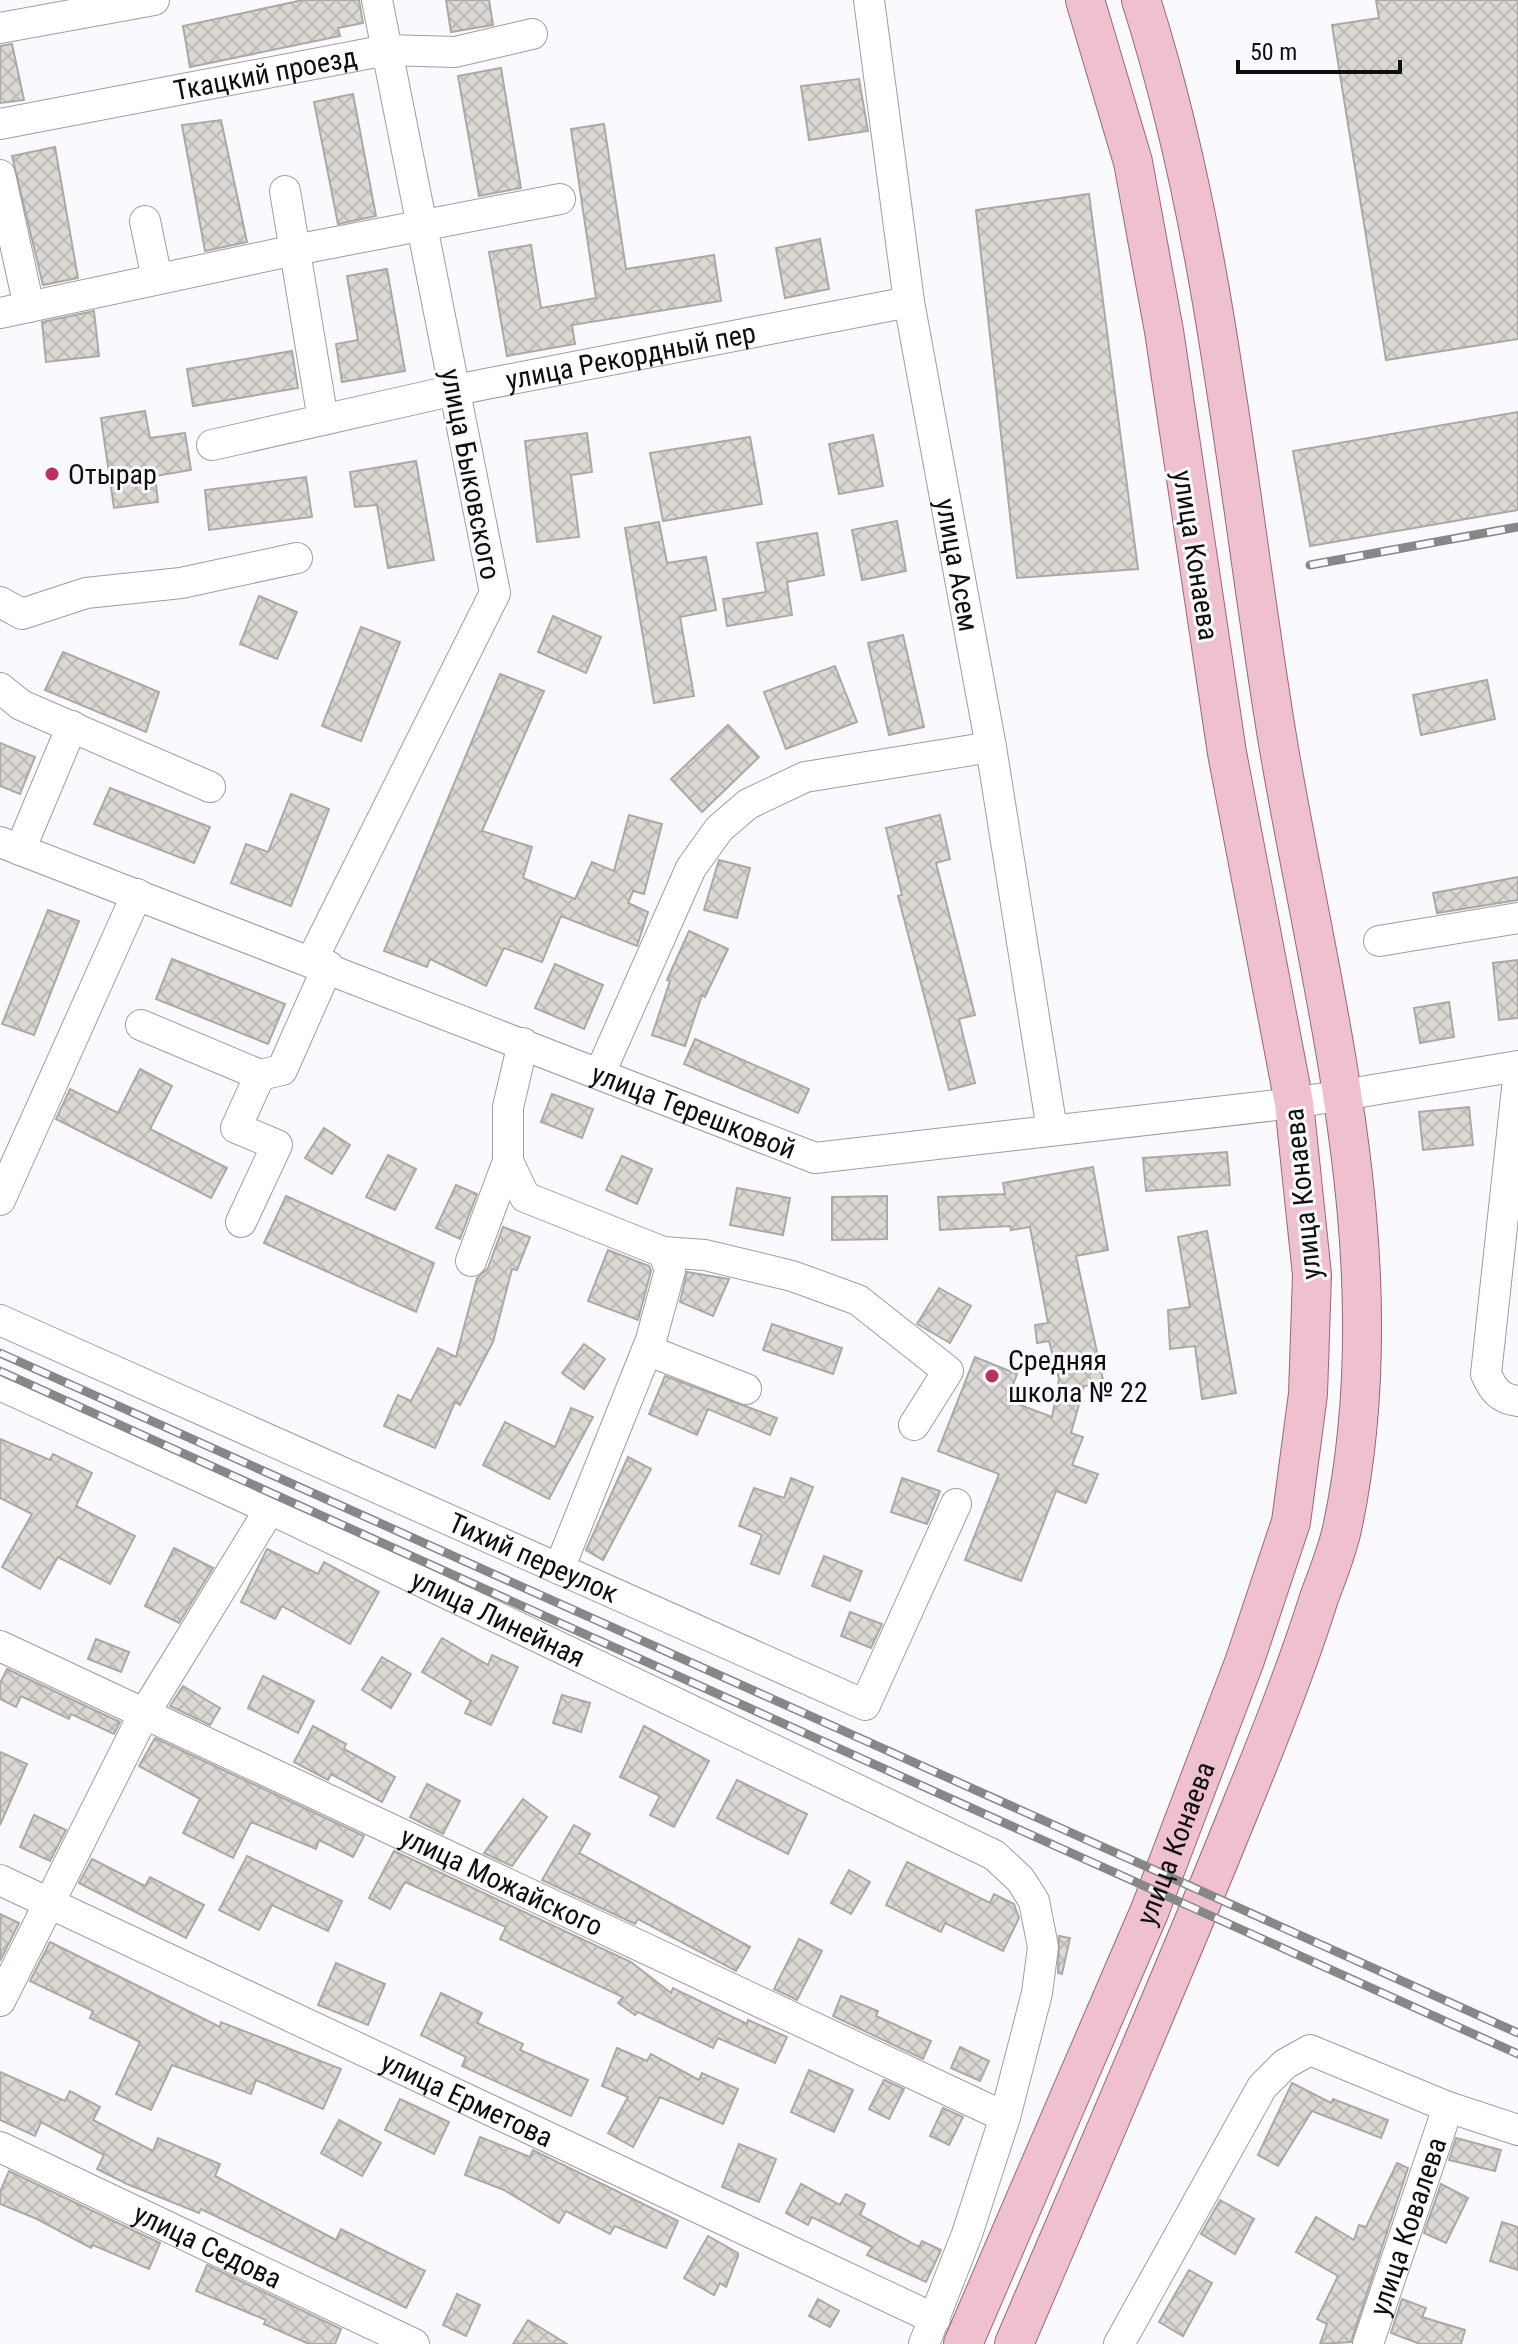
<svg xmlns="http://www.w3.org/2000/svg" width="1518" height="2344" font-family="'Roboto Condensed',sans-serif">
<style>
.building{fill:url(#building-cross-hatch);stroke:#aca9a5;stroke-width:2}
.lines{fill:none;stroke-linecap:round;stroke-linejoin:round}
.minor-casing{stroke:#9e9da2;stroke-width:32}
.major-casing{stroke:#9a6776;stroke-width:40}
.minor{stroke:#fff;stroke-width:30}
.major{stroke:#efc1ce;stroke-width:38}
.rail-casing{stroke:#87878a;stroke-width:9}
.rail{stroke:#faf9fe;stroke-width:6;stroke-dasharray:18;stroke-linecap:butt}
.poi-dot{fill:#bd2f61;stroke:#faf9fe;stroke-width:3}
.labels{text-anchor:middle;stroke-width:6;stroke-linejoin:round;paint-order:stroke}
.street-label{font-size:28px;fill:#0f0f10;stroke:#faf9fe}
.poi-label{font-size:28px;fill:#0f0f10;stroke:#faf9fe;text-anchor:start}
</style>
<defs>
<pattern id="building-cross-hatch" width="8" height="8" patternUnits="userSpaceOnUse" patternTransform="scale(2)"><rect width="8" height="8" fill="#dcd9d5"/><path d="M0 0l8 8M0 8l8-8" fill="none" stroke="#bcb9b6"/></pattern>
</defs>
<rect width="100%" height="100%" fill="#faf9fe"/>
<g class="building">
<polygon points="303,0 359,0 363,23 338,28 340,36 190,67 183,26"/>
<polygon points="446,0 489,0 493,25 451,32"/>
<polygon points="1376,0 1518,0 1518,339 1386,360 1332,25 1379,18"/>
<polygon points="12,44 24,100 0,103 0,46"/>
<polygon points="501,68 521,188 479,196 458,76"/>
<polygon points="859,79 868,131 809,140 801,86"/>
<polygon points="353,94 376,216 338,224 314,102"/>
<polygon points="221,120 247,242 205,251 182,125"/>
<polygon points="604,124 626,269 714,255 721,301 572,325 575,344 507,356 489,252 531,245 541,308 596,298 571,129"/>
<polygon points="55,147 78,278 43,285 12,156"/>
<polygon points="1089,194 1138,569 1017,578 976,210"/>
<polygon points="820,239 829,289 785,298 776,248"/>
<polygon points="387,269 405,371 342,382 336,344 358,340 347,276"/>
<polygon points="94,311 99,356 46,362 42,322"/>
<polygon points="292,351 298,388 193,406 187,369"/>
<polygon points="145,411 150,438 185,433 191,470 155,476 158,502 114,508 101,418"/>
<polygon points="1518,412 1518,510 1310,546 1293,451"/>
<polygon points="587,433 592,472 571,475 579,537 537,542 525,441"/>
<polygon points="873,435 883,486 839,494 829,444"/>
<polygon points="750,437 762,504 663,521 650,453"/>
<polygon points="416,461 434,560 388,568 377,505 355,507 350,472"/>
<polygon points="306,477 312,517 209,530 205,490"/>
<polygon points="897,521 906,571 862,580 852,530"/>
<polygon points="659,522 667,563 706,557 716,610 680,617 694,696 654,703 625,528"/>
<polygon points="817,533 824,575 787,582 792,615 727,626 723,599 766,592 757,543"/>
<polygon points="259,596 297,612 277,659 240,644"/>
<polygon points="553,616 601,637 586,673 538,652"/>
<polygon points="361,627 400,642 361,741 322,726"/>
<polygon points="903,635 924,727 889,735 868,643"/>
<polygon points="63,652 159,692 146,732 45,690"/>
<polygon points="835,666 857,722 786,749 764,692"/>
<polygon points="500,674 544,691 482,831 532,847 523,878 575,899 592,862 614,871 629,815 662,824 644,894 633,891 628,903 648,912 637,946 561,916 542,962 504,948 486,986 430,959 427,967 384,951"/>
<polygon points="1487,680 1495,719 1421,735 1413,695"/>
<polygon points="728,725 759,757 702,812 671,779"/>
<polygon points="0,743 35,757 20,794 0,786"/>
<polygon points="110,788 210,827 194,863 94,824"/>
<polygon points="291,794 329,809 291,906 231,883 246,844 268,852"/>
<polygon points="940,815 950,859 936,863 975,1015 959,1019 975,1083 949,1090 898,896 902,895 886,828"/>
<polygon points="719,860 750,868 737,918 704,910"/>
<polygon points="1518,877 1518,900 1437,913 1433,893"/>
<polygon points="48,910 79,921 34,1035 2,1024"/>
<polygon points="689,931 728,949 705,997 702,995 685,1046 652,1035 670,981 667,980"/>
<polygon points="172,959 285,1004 268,1044 156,999"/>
<polygon points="1518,960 1518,1018 1499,1020 1493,963"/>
<polygon points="555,964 603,985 584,1029 535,1008"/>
<polygon points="1449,1002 1454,1037 1420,1043 1414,1008"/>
<polygon points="695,1039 809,1089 798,1113 684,1064"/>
<polygon points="140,1069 172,1086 150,1129 227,1168 211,1198 56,1119 70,1089 118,1113"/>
<polygon points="552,1094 593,1109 582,1138 541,1122"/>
<polygon points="1469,1107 1473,1145 1423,1150 1419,1112"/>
<polygon points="324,1128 350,1145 332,1174 305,1158"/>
<polygon points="1227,1152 1230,1185 1146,1191 1143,1158"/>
<polygon points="388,1155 416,1169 395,1210 366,1197"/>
<polygon points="622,1156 652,1169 637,1204 606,1190"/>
<polygon points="1093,1167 1108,1250 1076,1256 1104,1384 1084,1386 1071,1433 1083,1437 1072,1465 1098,1474 1086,1503 1056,1491 1021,1581 965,1560 999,1474 938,1451 975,1357 1017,1374 1007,1400 1052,1417 1059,1379 1049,1341 1037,1343 1035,1325 1048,1323 1030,1227 1011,1230 1010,1226 940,1230 938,1197 1005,1194 1003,1183"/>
<polygon points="456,1185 477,1194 460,1239 436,1228"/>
<polygon points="737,1188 790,1198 783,1235 730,1225"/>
<polygon points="286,1196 434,1263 416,1312 264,1243"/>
<polygon points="887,1196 887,1239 832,1240 832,1197"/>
<polygon points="503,1227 530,1237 517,1270 512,1269 493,1342 460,1405 455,1402 435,1448 384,1426 398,1395 411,1401 438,1348 456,1357 477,1278 488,1268"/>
<polygon points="1207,1231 1236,1393 1202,1399 1195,1346 1170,1349 1168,1310 1190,1307 1178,1237"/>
<polygon points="608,1250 649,1266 651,1271 638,1320 588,1301"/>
<polygon points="687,1272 729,1279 713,1316 680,1302"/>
<polygon points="939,1288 971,1306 950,1343 917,1324"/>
<polygon points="772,1324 842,1348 833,1374 763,1350"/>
<polygon points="584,1344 605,1359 584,1389 562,1373"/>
<polygon points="665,1376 777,1418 770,1435 708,1409 697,1435 649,1414"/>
<polygon points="571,1408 593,1417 549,1499 483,1465 505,1422 555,1447"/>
<polygon points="0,1439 50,1460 53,1454 92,1473 76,1506 135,1536 110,1584 58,1557 40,1589 2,1567 32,1514 0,1498"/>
<polygon points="628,1457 651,1469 603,1560 586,1550"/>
<polygon points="791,1478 813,1487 779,1574 751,1564 762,1535 739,1526 754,1488 784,1498"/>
<polygon points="902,1478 940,1491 927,1524 891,1512"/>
<polygon points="174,1548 213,1568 179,1623 145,1606"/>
<polygon points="267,1549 318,1574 324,1562 379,1592 350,1644 282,1606 275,1619 241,1602"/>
<polygon points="824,1556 862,1571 850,1601 812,1586"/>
<polygon points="850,1612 882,1624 871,1648 841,1636"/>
<polygon points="442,1638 488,1665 492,1655 518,1667 491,1725 465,1713 471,1701 422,1672"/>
<polygon points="96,1639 129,1652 121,1672 88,1659"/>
<polygon points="382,1657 411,1674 391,1708 362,1690"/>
<polygon points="7,1669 120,1722 114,1734 71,1714 69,1719 21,1696 16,1707 0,1699 0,1683"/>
<polygon points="263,1676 314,1701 298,1733 248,1708"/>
<polygon points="183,1686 220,1708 210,1725 170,1706"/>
<polygon points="562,1695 590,1703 581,1732 553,1723"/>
<polygon points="313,1726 346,1744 344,1749 395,1777 382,1802 331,1774 328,1780 294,1762"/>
<polygon points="644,1726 709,1761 674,1827 650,1815 660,1796 620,1777"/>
<polygon points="155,1738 364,1836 353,1857 319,1840 316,1849 251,1822 233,1858 183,1833 200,1799 139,1766"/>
<polygon points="0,1752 27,1764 0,1825"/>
<polygon points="737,1780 807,1814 788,1854 717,1818"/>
<polygon points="427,1784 460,1801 443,1834 410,1817"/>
<polygon points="523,1799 547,1817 512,1866 484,1853"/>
<polygon points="34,1815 66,1830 50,1861 20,1847"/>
<polygon points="574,1825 590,1834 579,1853 750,1947 736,1971 638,1919 635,1924 542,1880"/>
<polygon points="394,1851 631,1962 671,1993 673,1988 747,2024 748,2020 787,2037 775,2063 718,2038 713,2048 638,2012 635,2015 618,2003 623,1997 500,1939 506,1927 405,1882 390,1909 369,1898"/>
<polygon points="247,1856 342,1901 328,1931 272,1905 259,1930 219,1910"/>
<polygon points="92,1859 145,1886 150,1877 204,1905 186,1938 79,1883"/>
<polygon points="907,1862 990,1903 994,1894 1014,1904 1019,1918 1003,1951 945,1923 941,1932 886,1905"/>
<polygon points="849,1870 870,1882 851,1914 831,1903"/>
<polygon points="0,1914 19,1923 0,1961"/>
<polygon points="1059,1936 1070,1938 1062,1974 1058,1973"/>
<polygon points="799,1939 822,1951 797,2000 774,1989"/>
<polygon points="50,1942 220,2027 221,2022 341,2069 323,2109 256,2080 251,2094 172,2065 151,2110 116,2094 140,2042 90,2018 93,2011 30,1981"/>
<polygon points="336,1963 385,1984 368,2025 318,2005"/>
<polygon points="441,1993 482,2013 477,2023 523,2044 520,2050 588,2080 571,2116 462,2066 466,2057 421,2035"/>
<polygon points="841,1996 878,2011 876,2016 931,2041 923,2059 833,2016"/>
<polygon points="960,2047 989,2061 980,2081 951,2068"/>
<polygon points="617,2048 647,2061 651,2054 699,2080 702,2073 738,2089 723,2124 660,2097 633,2147 608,2133 628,2097 602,2086"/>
<polygon points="809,2070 853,2090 834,2132 791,2112"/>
<polygon points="0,2072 65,2101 70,2091 100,2107 93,2120 153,2151 158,2138 220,2164 215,2176 336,2240 341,2229 425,2271 406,2308 201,2209 199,2213 127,2184 97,2169 104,2155 41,2122 35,2136 0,2120"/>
<polygon points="884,2080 904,2089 889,2119 869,2109"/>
<polygon points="1292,2083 1331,2103 1333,2099 1388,2120 1381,2138 1312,2111 1278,2166 1258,2155"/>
<polygon points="400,2099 449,2122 434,2154 385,2130"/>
<polygon points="943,2108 963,2117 949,2145 930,2136"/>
<polygon points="339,2120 381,2143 362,2176 321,2153"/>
<polygon points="480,2137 530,2157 533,2150 678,2221 666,2248 615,2226 610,2234 566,2211 559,2223 504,2190 465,2175"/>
<polygon points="1456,2138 1501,2150 1495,2171 1449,2160"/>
<polygon points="739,2144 776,2159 759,2202 722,2187"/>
<polygon points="1397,2163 1408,2168 1351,2342 1320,2344 1327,2324 1317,2319 1338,2276 1296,2252 1316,2217 1354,2240 1359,2225 1366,2227"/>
<polygon points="9,2171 160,2243 149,2269 93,2245 91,2248 37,2219 0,2204 0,2192"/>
<polygon points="801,2184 840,2205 846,2194 865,2204 860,2215 919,2247 922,2241 941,2250 926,2282 867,2255 872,2247 812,2217 808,2225 786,2213"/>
<polygon points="1441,2184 1468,2198 1446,2243 1424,2233"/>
<polygon points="1220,2200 1254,2219 1235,2254 1201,2234"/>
<polygon points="1502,2222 1518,2227 1518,2270 1490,2261"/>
<polygon points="708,2236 738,2253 738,2256 726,2287 720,2283 714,2295 684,2278"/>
<polygon points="207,2265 341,2329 335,2344 309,2344 264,2324 266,2320 196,2291"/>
<polygon points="1189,2270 1212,2283 1183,2336 1159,2322"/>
<polygon points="457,2294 480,2305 466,2336 443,2325"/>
<polygon points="818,2299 839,2311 830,2327 809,2316"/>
<polygon points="1402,2299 1426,2308 1422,2317 1465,2330 1461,2344 1420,2344 1391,2333"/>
<polygon points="528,2320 567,2344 513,2344"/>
</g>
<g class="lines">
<defs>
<g id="minor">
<path id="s1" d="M869 0 909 302 991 747 1052 1130"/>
<polyline points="0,28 154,0"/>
<path id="s2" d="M0 124 387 50 455 52 532 34"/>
<polyline points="0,175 29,307"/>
<polyline points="285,191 323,420"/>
<polyline points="145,221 157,279"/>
<polyline points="0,313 295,250 560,199"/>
<path id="s3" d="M212 445 455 390 909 302"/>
<polyline points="0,602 22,614 86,593 181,583 297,558"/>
<polyline points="0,688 21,705 210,787"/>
<path id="s4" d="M0 842 815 1158 1294 1103 1518 1066"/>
<polyline points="20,850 72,726"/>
<polyline points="1379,941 1518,918"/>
<polyline points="312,960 495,593 377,0"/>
<polyline points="141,1025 260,1075 282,1070 328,966"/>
<polyline points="523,1043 508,1107 508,1161 525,1197 663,1252 705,1255 792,1276 858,1300 948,1371 914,1425"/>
<polyline points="600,1073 691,868 719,829 748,804 805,777 991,747"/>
<path d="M1518 1079 1486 1374C1493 1390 1500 1399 1518 1401"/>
<polyline points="0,1200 137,894"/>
<polyline points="241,1222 277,1145 236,1128 260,1075"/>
<polyline points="471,1261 508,1161"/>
<path id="s5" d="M0 1320 865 1705 956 1504"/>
<polyline points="647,1350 746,1389"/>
<path id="s6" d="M0 1385 270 1509 994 1855 1020 1879 1034 1901 1043 1947 1037 1993 1005 2117 967 2234 924 2344"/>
<polyline points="559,1569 651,1340 670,1270 663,1252"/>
<path id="s7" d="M0 1646 1005 2117"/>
<path id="s8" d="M0 1880 935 2319"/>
<polyline points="0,2001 144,1714 270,1509"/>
<path id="s9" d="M0 2147 414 2344"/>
<polyline points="1119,2344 1262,2087 1285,2064 1310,2050 1448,2107 1518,2130"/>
<path id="s10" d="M1368 2344 1448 2107"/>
</g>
<g id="major">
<path id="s11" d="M963 2344 1150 1910 1245 1660 1291 1522 1308 1394 1312 1275 1294 1103 1227 753 1164 331 1133 162 1085 0"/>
<path d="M1014 2344C1091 2164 1169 1985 1242 1804 1270 1736 1297 1668 1319 1598 1327 1576 1337 1552 1342 1529 1399 1264 1322 1003 1278 743 1237 495 1218 241 1141 0"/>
</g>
</defs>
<use href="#minor" class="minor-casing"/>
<use href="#major" class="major-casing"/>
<use href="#minor" class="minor"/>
<use href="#major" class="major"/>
<defs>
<g id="rail">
<polyline points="1310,565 1518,527"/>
<polyline points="0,1353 1518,2033"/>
<polyline points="0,1371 1518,2054"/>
</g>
</defs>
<use href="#rail" class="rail-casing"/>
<use href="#rail" class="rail"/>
</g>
<g class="poi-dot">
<circle cx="52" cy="474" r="8"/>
<circle cx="992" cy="1376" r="8"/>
</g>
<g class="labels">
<g class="street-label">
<text dy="10" stroke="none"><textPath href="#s2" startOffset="270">Ткацкий проезд</textPath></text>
<text dy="10" stroke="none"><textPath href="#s3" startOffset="428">улица Рекордный пер</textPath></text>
<text transform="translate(471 474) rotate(79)" y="10">улица Быковского</text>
<text transform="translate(1196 555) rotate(81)" y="10">улица Конаева</text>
<text dy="10" stroke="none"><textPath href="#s1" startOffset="572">улица Асем</textPath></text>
<text dy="10" stroke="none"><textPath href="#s4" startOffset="744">улица Терешковой</textPath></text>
<text transform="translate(1302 1194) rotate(-96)" y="10">улица Конаева</text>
<text dy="10" stroke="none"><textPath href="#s5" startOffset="584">Тихий переулок</textPath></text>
<text dy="10" stroke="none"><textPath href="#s6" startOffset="550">улица Линейная</textPath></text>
<text dy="10" stroke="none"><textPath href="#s11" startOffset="544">улица Конаева</textPath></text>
<text dy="10" stroke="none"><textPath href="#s7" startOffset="554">улица Можайского</textPath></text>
<text dy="10" stroke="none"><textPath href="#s8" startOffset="516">улица Ерметова</textPath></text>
<text dy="10" stroke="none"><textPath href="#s10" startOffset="124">улица Ковалева</textPath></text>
<text dy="10" stroke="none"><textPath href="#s9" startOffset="230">улица Седова</textPath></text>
</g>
<g class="poi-label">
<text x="68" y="484">Отырар</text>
<text x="1008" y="1370">Средняя<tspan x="1008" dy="32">школа № 22</tspan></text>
</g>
</g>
<path d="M1238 60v12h162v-12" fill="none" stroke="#0f0f10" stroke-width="4"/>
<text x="1250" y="60" font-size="24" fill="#0f0f10" stroke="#faf9fe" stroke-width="6" paint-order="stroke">50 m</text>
</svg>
